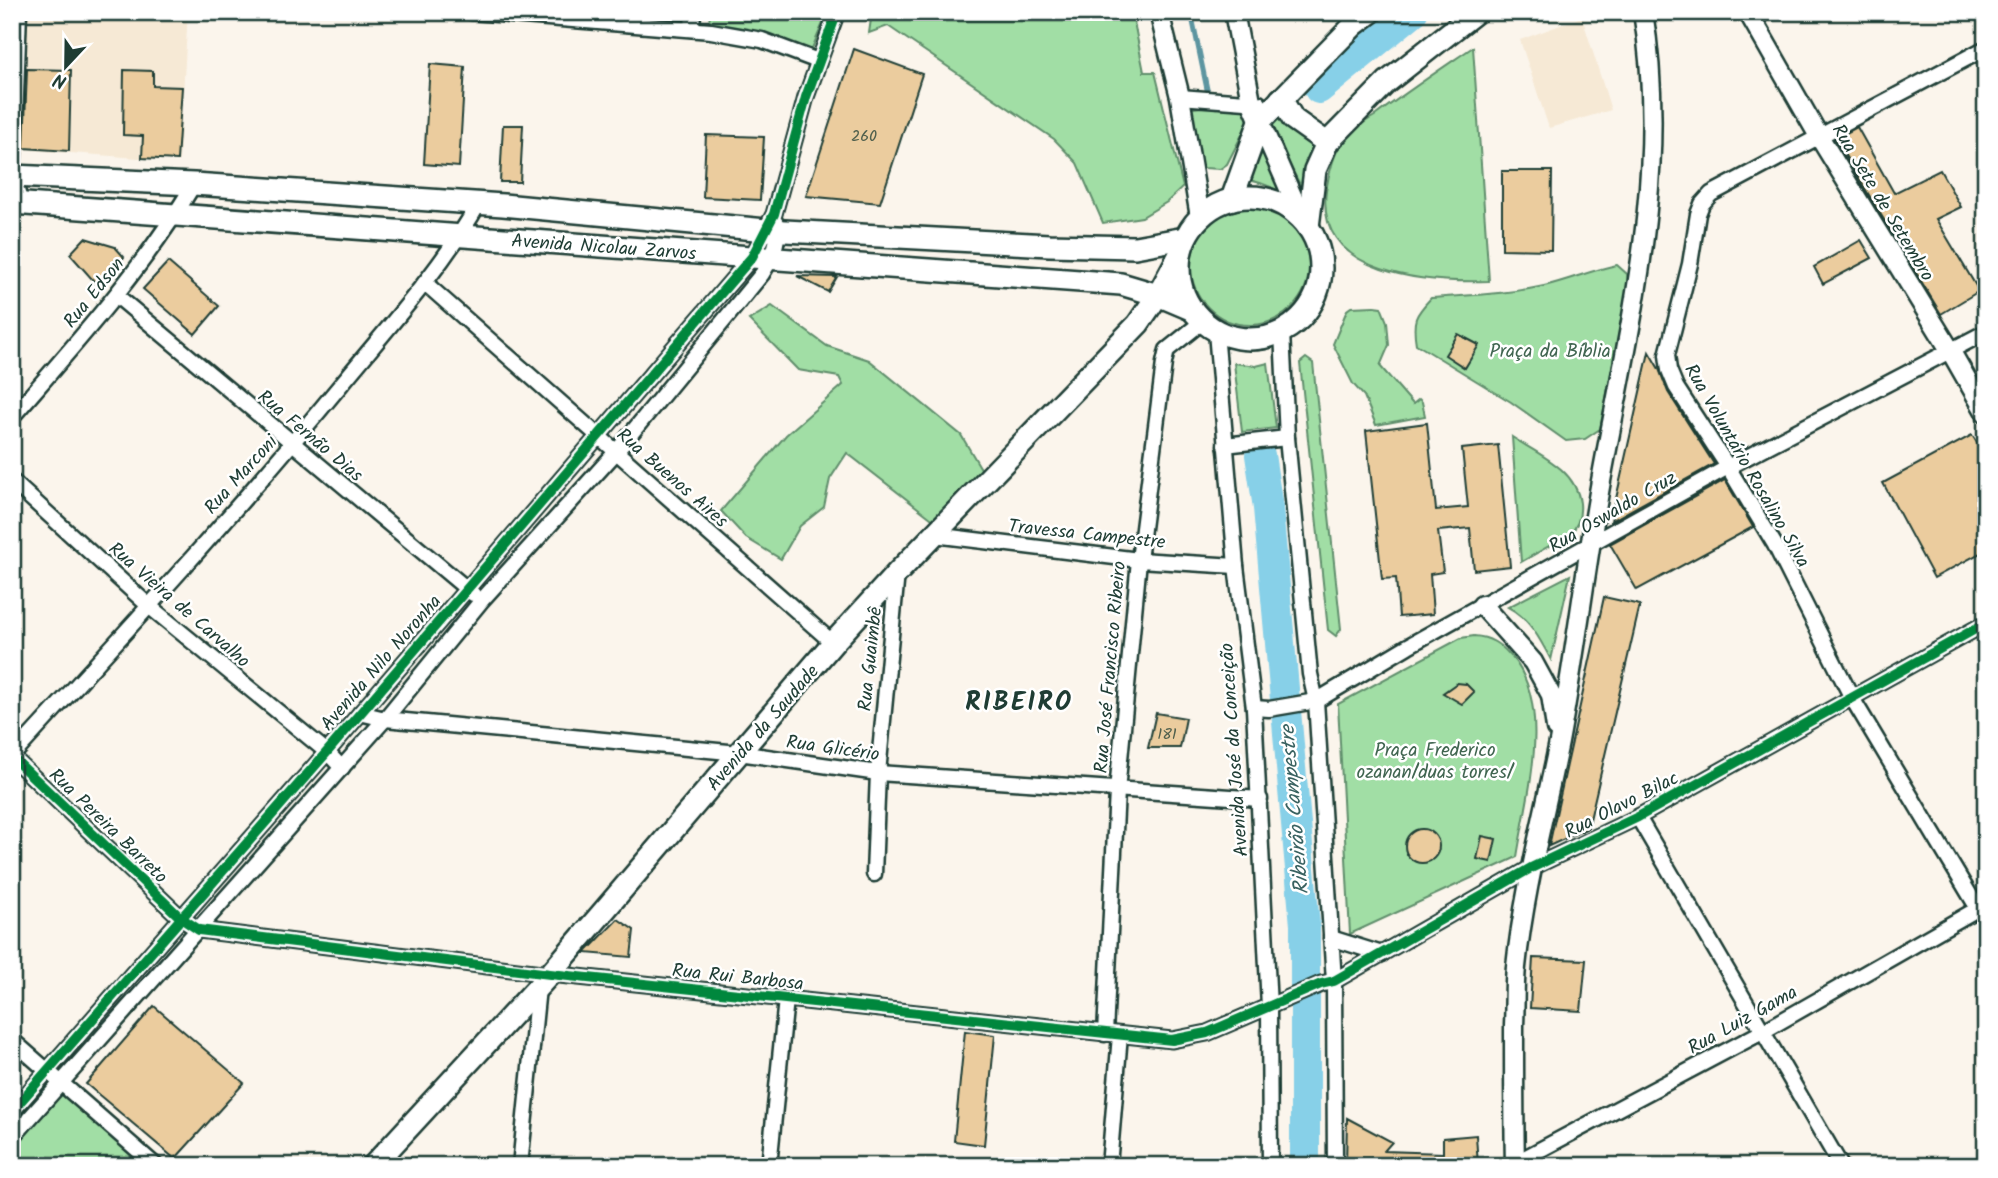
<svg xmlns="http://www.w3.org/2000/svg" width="1998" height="1178" font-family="Kalam,sans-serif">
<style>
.built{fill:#f6e9d5}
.green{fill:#a1dea5;stroke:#608e6c;stroke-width:2}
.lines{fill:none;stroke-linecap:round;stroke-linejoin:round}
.stream{stroke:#5d95a0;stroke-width:5}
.river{stroke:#87d0e8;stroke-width:30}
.building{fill:#ebcc9e;stroke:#1f3d34;stroke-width:2}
.minor-casing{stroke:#1f3d34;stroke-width:19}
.tertiary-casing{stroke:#1f3d34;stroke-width:23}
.secondary-casing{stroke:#1f3d34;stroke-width:26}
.minor{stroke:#fff;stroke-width:14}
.tertiary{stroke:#fff;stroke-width:18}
.secondary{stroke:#fff;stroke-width:21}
.cycleway-casing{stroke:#fff;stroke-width:15}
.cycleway{stroke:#00873e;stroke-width:10}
.labels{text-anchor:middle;stroke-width:5;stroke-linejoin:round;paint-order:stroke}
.number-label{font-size:16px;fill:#52614e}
.street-label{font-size:19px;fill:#1f3d34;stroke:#fff}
.park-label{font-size:19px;fill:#406550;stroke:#fff}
.water-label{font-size:21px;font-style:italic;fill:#396261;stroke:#fff}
.district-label{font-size:26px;font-weight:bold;letter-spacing:2px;fill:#1f3d34;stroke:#fff}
</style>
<rect width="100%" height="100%" fill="#fbf5ec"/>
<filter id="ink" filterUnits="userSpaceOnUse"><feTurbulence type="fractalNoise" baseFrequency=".0143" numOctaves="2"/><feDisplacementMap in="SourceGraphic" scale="14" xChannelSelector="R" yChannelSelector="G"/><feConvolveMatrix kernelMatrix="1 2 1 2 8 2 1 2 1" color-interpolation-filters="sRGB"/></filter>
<g filter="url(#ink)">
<g class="built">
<polygon points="22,12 188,12 179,161 17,149"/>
<polygon points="1582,17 1611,110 1549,128 1520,40"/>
</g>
<g class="green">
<polygon points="710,12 828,12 810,53 709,23"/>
<polygon points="872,12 1132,12 1144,72 1155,72 1183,187 1167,202 1142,217 1103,223 1077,163 1054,139 888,26 869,33"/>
<path d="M1473 47 1489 281C1430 283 1315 277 1326 191 1328 176 1335 148 1346 136 1353 128 1367 121 1376 115 1408 91 1441 69 1473 47Z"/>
<polygon points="1245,102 1251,117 1227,164 1220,169 1204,168 1198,161 1185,109"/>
<polygon points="1282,114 1317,145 1307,167 1302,189 1271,128 1270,120"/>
<path d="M1264 150 1288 197C1275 188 1261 181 1245 180Z"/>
<circle cx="1250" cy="266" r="59"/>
<path d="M1617 265 1627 274 1628 287 1600 429 1585 439 1566 441 1511 402 1416 344C1412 320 1415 315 1431 298 1469 295 1508 294 1544 286 1569 280 1592 270 1617 265Z"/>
<polygon points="772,306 827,346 869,360 961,435 983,472 936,522 847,453 830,479 824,507 800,526 781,559 746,538 721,511 786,435 843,385 839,377 798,370 749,320"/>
<polygon points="1374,306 1381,307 1387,322 1389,345 1380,366 1413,404 1419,399 1422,402 1425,416 1376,425 1364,396 1353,384 1333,344 1347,310 1351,307"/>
<polygon points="1306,358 1313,363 1341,629 1336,636 1328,630 1300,363"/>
<polygon points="1234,363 1256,366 1268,363 1276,428 1242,432"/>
<path d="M1512 437C1538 454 1576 469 1580 503 1581 514 1578 526 1570 534L1521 562Z"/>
<path d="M1570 575 1551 660C1540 639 1529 618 1508 607Z"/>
<path d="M1474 636C1490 637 1500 644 1510 655 1555 704 1526 799 1517 857L1350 934 1338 704 1461 638Z"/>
<polygon points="61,1084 152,1166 12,1166 12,1140"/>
</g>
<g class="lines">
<polyline class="stream" points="1191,12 1208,94"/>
<g class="river">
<polyline points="1319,89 1413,12"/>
<polyline points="1260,455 1268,508 1305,925 1305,1166"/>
</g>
</g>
<g class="building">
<polygon points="854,49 922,74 880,203 806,196"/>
<polygon points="430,64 465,67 459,167 424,164"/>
<polygon points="27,69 71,70 69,151 24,148"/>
<polygon points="124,70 153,71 153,86 182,87 177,160 142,158 143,136 123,135"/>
<polygon points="503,125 523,125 520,182 500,182"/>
<polygon points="1857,127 1894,193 1940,170 1961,207 1936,219 1979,291 1941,314 1835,139"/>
<polygon points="706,135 764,137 760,200 703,197"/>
<polygon points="1502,171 1552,171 1551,250 1502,249"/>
<polygon points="85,238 115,247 124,257 99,287 70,254"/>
<polygon points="1861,240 1872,258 1823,284 1814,267"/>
<polygon points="168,262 219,306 195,334 143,289"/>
<polygon points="797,276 837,277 828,292"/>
<polygon points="1458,334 1479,345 1465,368 1445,355"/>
<polygon points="1649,352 1659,369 1668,392 1714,464 1611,521"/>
<polygon points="1427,423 1436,510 1468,507 1462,449 1498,445 1510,566 1474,570 1470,528 1438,531 1443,572 1430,574 1433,614 1399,617 1396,578 1382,579 1366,431"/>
<polygon points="1972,435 1986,457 1986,550 1934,578 1883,483"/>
<polygon points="1725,480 1753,527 1637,590 1610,544"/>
<polygon points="1604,597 1640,605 1588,828 1549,846"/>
<polygon points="1457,683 1466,684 1474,692 1462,704 1443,693"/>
<polygon points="1156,713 1186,718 1180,748 1148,748"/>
<circle cx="1422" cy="846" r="17"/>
<polygon points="1482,836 1496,839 1491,862 1477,859"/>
<polygon points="618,919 634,930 631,957 585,953"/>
<polygon points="1533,958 1586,960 1581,1011 1530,1008"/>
<polygon points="154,1006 244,1083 175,1159 86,1084"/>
<polygon points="965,1031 995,1035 984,1145 954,1141"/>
<polygon points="1347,1118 1392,1142 1384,1151 1443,1153 1443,1138 1476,1135 1478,1166 1346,1166"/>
</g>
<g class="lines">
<defs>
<g id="minor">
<polyline points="19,12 13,176 21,204"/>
<polyline points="472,12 711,31 762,40 818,61"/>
<polyline points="692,29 693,12"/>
<polyline points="1986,48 1711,194 1702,204 1698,214 1690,264 1667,355 1669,370 1676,387 1728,467 1775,545 1852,698 1986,922"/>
<polyline points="1180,97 1259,103"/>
<polyline points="425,283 833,643"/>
<polyline points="117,296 473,594"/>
<polyline points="1216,332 1236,566 1254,708 1269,1007 1270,1166"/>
<polyline points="1282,332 1287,438 1310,674 1316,701 1334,981 1335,1166"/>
<path d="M12 417C77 342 143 269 194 184"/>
<polyline points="1225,445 1287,438"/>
<polyline points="12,481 149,606 327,752 342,768"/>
<polyline points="934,535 1139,560 1236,566"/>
<polyline points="1254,708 1269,709 1316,701 1408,646 1728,467 1986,332"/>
<polyline points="360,713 385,719 739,753 878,773 1260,799"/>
<path d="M12 756C125 633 238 510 344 381 391 324 442 268 479 203"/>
<polyline points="12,757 181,918 199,930 550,974 1172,1040 1207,1033 1321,984 1334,981 1531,868 1638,817 1986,623"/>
<polyline points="1638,817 1841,1166"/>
<polyline points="874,874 878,773 897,573"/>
<polyline points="1331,938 1382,954"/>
<polyline points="1105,1034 1117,791 1139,560 1164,363 1167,350 1202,322"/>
<polyline points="12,1040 156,1166"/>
<polyline points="12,1111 327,752 752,257 774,214 806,97 837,12"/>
<path d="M12 1138 385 719 482 600 616 452 762 274C771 260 781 240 776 223"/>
<polyline points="1515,1163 1762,1032 1986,904"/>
<polyline points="520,1166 538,988"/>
<polyline points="769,1166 786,999"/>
<polyline points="1109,1166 1120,1035"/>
</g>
<g id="tertiary">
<polyline points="1159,12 1180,97 1200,217"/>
<polyline points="1234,12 1251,101 1303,221"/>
<polyline points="1748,12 1820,138 1950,350 1986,413"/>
<polyline points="1482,605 1533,662 1551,695 1556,728"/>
<path d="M1515 1166C1514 1119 1514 1072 1514 1025 1515 1006 1514 986 1516 967 1524 890 1544 817 1559 742 1576 652 1586 561 1603 470 1631 319 1669 167 1643 12"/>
</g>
<g id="secondary">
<polyline points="1281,99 1293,119 1327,143"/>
<polyline points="12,176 194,184 503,205 766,230 1049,245 1135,247 1185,238"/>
<circle cx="1250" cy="268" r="71"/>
<polyline points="1232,199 1260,121 1355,24 1371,12"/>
<polyline points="12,203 1121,284 1158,295 1191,309"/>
<polyline points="1308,227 1315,170 1327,143 1387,82 1476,12"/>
<polyline points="373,1166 550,974 833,643 897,573 1138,324 1158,295 1179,256"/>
</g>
</defs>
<use href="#minor" class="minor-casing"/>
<use href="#tertiary" class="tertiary-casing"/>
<use href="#secondary" class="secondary-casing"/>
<use href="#minor" class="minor"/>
<use href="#tertiary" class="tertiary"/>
<use href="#secondary" class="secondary"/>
<defs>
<g id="cycleway">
<polyline points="12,757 181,918 199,930 550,974 1172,1040 1207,1033 1321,984 1334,981 1531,868 1638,817 1986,623"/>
<polyline points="12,1111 327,752 752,257 774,214 806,97 837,12"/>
</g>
</defs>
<use href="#cycleway" class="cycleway-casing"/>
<use href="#cycleway" class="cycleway"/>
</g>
</g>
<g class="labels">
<g class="number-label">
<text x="864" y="141">260</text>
<text x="1167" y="739">181</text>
</g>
<g class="street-label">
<text transform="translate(1884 202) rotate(59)" y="7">Rua Sete de Setembro</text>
<text transform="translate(604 246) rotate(4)" y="7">Avenida Nicolau Zarvos</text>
<text transform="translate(93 292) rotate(-51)" y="7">Rua Edson</text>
<text transform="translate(311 435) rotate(40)" y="7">Rua Fernão Dias</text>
<text transform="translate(1748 465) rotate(60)" y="7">Rua Voluntário Rosalino Silva</text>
<text transform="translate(240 474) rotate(-48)" y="7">Rua Marconi</text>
<text transform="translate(673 477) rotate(41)" y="7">Rua Buenos Aires</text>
<text transform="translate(1612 511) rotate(-30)" y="7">Rua Oswaldo Cruz</text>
<text transform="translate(1087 533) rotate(6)" y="7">Travessa Campestre</text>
<text transform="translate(180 604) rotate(41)" y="7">Rua Vieira de Carvalho</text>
<text transform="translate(869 659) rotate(-84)" y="7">Rua Guaimbê</text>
<text transform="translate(380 662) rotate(-49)" y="7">Avenida Nilo Noronha</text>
<text transform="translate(1109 667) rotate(-85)" y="7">Rua José Francisco Ribeiro</text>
<text transform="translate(762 727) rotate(-49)" y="7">Avenida da Saudade</text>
<text transform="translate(833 747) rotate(8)" y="7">Rua Glicério</text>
<text transform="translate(1233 750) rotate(-94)" y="7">Avenida José da Conceição</text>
<text transform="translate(1621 804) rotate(-27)" y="7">Rua Olavo Bilac</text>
<text transform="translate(109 825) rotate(44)" y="7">Rua Pereira Barreto</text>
<text transform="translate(738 976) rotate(6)" y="7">Rua Rui Barbosa</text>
<text transform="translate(1742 1019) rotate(-29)" y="7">Rua Luiz Gama</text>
</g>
<g class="park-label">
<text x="1550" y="357">Praça da Bíblia</text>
<text x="1435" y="756">Praça Frederico<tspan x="1435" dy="22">ozanan/duas torres/</tspan></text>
</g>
<g class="water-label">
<text transform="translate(1294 810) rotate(-95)" y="7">Ribeirão Campestre</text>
</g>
<g class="district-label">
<text x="1019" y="710">RIBEIRO</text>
</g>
</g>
<rect width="1998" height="1178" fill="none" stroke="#fff" stroke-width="42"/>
<rect x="21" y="21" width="1956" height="1136" fill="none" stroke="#1f3d34" stroke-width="2.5" filter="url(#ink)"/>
<g transform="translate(66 66) rotate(202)" stroke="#ffffff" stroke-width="5" paint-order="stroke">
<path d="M0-5L12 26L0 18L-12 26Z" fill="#1f3d34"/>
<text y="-10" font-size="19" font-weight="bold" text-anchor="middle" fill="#1f3d34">N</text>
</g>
</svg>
